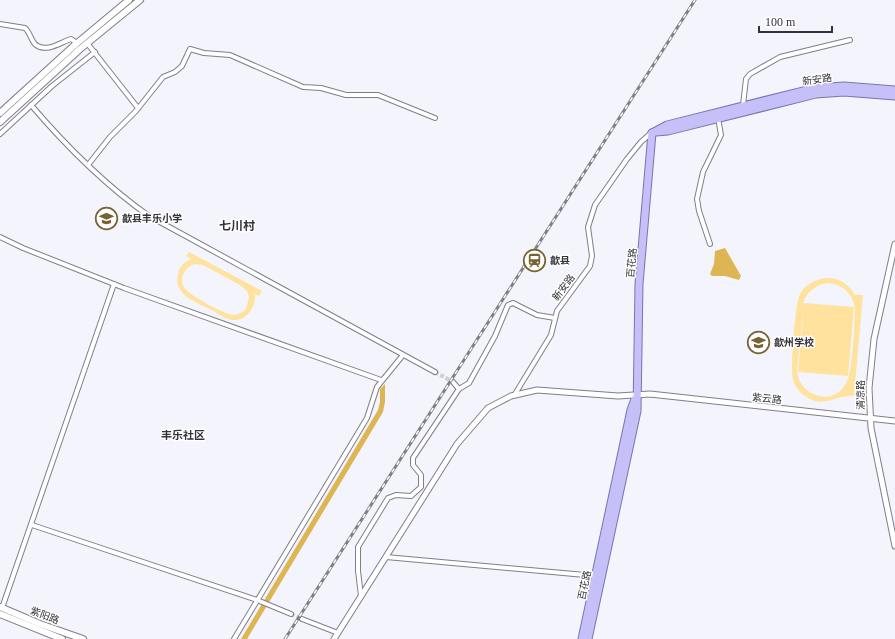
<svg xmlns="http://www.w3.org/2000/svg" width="895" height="639" font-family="'Times New Roman','Noto Sans SC',serif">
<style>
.green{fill:#ffe29d;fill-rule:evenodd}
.water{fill:#ddb653}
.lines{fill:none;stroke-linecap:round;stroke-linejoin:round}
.minor-tunnel{stroke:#cdcdd6;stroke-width:4;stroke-dasharray:4 2;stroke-linecap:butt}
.minor-casing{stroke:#7f7e8b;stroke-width:6}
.tertiary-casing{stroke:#7f7e8b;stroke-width:7}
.secondary-casing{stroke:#7f7e8b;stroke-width:8}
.primary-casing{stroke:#7a73b2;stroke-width:9}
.minor{stroke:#fff;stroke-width:4}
.tertiary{stroke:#fff;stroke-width:5}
.secondary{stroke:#fff;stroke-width:6}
.primary{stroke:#c6c0f8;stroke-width:7}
.rail-casing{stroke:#7f7f86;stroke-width:3}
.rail{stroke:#fff;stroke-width:1.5;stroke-dasharray:4.5;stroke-linecap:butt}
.labels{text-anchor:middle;stroke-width:3;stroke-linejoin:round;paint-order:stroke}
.street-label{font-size:10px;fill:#323238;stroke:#fff}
.poi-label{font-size:10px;font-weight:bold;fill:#323238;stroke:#fff;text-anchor:start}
.neighbourhood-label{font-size:11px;font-weight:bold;fill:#34333e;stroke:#fff}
.quarter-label{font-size:12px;font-weight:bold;fill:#34333e;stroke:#fff}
</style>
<rect width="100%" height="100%" fill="#f4f4fd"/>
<g class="green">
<path d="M189 252 262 291 259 296 255 294C256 307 247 321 232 320 225 319 217 313 210 309 196 302 173 295 178 274 179 267 184 262 191 259L186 256ZM194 264 203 265 240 285 247 291 249 297 246 309C242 313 237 315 232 315 224 314 190 295 185 289 178 280 184 268 194 264Z"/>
<path d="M825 278C838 277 848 283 855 295H863L854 396C838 394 827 407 810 399 802 395 795 388 793 379 790 369 795 304 800 294 805 285 814 280 825 278ZM829 283C844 285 854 295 855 310 854 327 853 368 847 381 836 408 799 397 797 371L804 303 798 372 848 376 854 307 803 303C807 291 817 284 829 283Z"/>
</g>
<g class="water">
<polygon points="725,248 741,276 739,280 725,276 712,276 710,274 714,264 715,251"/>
<polygon points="385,384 385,402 383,412 247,639 241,639 378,410 380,402 380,389"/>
</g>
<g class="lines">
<g class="minor-tunnel">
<polyline points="435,372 453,382"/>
<polyline points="291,614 302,619"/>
</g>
<defs>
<g id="minor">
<path d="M0 24 25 28C30 32 31 41 36 45 47 53 61 42 71 39L77 43"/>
<polyline points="87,43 138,108"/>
<path d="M31 105C66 146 105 185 149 216L435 372"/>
<polyline points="743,105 746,79 750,74 780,57 850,40"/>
<polyline points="0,134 52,86 95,52"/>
<polyline points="88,165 110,137 136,111 163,77 175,72 182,66 190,49 204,53 230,55 303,87 321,88 346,95 378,95 435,118"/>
<polyline points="0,237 23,248 124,288 381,380"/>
<polyline points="710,244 699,211 697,199 703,172 721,135 718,118"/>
<polyline points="453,382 459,389"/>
<polyline points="515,394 551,335 557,311 590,266 592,256 588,227 595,205 627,159 641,142 651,133"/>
<polyline points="32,525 257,600 291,614"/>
<polyline points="386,557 596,576"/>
<polyline points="361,596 358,571 358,547 388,498 396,495 411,496 421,487 421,475 413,465 413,458 459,389 469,383 495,336 508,305 513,303 537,315 555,318"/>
<polyline points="2,608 114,284"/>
<polyline points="302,619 338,633"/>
<polyline points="234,639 367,418 377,387 403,355"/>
</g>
<g id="tertiary">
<polyline points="895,244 874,339 869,388 871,428 895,546"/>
<polyline points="334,639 457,444 488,408 511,396 537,390 618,396 650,394 895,421"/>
</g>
<g id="secondary">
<polyline points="0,113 76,44 129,0"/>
<polyline points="0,122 80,49 140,0"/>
<polyline points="0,607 40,624 83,639"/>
<polyline points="0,614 62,639"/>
</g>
<g id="primary">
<polyline points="656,132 668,131 816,94 844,92 895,96"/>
<polyline points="652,133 667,125 815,88 844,86 895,90"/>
<polyline points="582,639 631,410 635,399"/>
<polyline points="588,639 637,411 639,284 652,133"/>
</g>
</defs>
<use href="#minor" class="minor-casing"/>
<use href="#tertiary" class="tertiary-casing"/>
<use href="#secondary" class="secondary-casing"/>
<use href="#primary" class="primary-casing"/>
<use href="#minor" class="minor"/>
<use href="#tertiary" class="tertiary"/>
<use href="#secondary" class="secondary"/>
<use href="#primary" class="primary"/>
<defs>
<polyline id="rail" points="285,639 695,0"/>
</defs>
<use href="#rail" class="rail-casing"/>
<use href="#rail" class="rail"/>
</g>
<defs>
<symbol id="school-ring" viewBox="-11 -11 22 22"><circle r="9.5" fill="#fff" stroke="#766331" stroke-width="1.5"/><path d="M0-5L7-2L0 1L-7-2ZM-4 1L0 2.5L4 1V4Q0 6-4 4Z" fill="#766331"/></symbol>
<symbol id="station-ring" viewBox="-11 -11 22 22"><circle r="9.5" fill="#fff" stroke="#766331" stroke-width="1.5"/><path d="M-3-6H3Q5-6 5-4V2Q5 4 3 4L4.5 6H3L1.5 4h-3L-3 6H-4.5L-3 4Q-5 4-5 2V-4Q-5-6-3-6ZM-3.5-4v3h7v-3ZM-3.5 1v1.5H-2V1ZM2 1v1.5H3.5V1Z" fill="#766331"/></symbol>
</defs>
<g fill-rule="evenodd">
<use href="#school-ring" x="94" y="206" width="25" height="25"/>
<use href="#station-ring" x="522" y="248" width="25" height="25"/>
<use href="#school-ring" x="746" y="330" width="25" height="25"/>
</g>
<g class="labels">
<g class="street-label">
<text transform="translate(817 79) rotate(-8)" y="4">新安路</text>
<text transform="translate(631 263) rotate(-85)" y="4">百花路</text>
<text transform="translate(563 287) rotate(-53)" y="4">新安路</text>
<text transform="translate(860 395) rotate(-90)" y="4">清凉路</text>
<text transform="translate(767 398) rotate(6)" y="4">紫云路</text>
<text transform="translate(584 585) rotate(-78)" y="4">百花路</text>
<text transform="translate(45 615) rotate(21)" y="4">紫阳路</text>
</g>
<g class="poi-label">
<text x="122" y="222">歙县丰乐小学</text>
<text x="550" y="264">歙县</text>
<text x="774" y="346">歙州学校</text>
</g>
<g class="neighbourhood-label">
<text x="183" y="439">丰乐社区</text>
</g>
<g class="quarter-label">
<text x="237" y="230">七川村</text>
</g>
</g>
<path d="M759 26v6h73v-6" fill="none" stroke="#323238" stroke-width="2"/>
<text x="765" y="26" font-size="12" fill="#323238" stroke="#ffffff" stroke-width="3" paint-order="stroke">100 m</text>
</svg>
